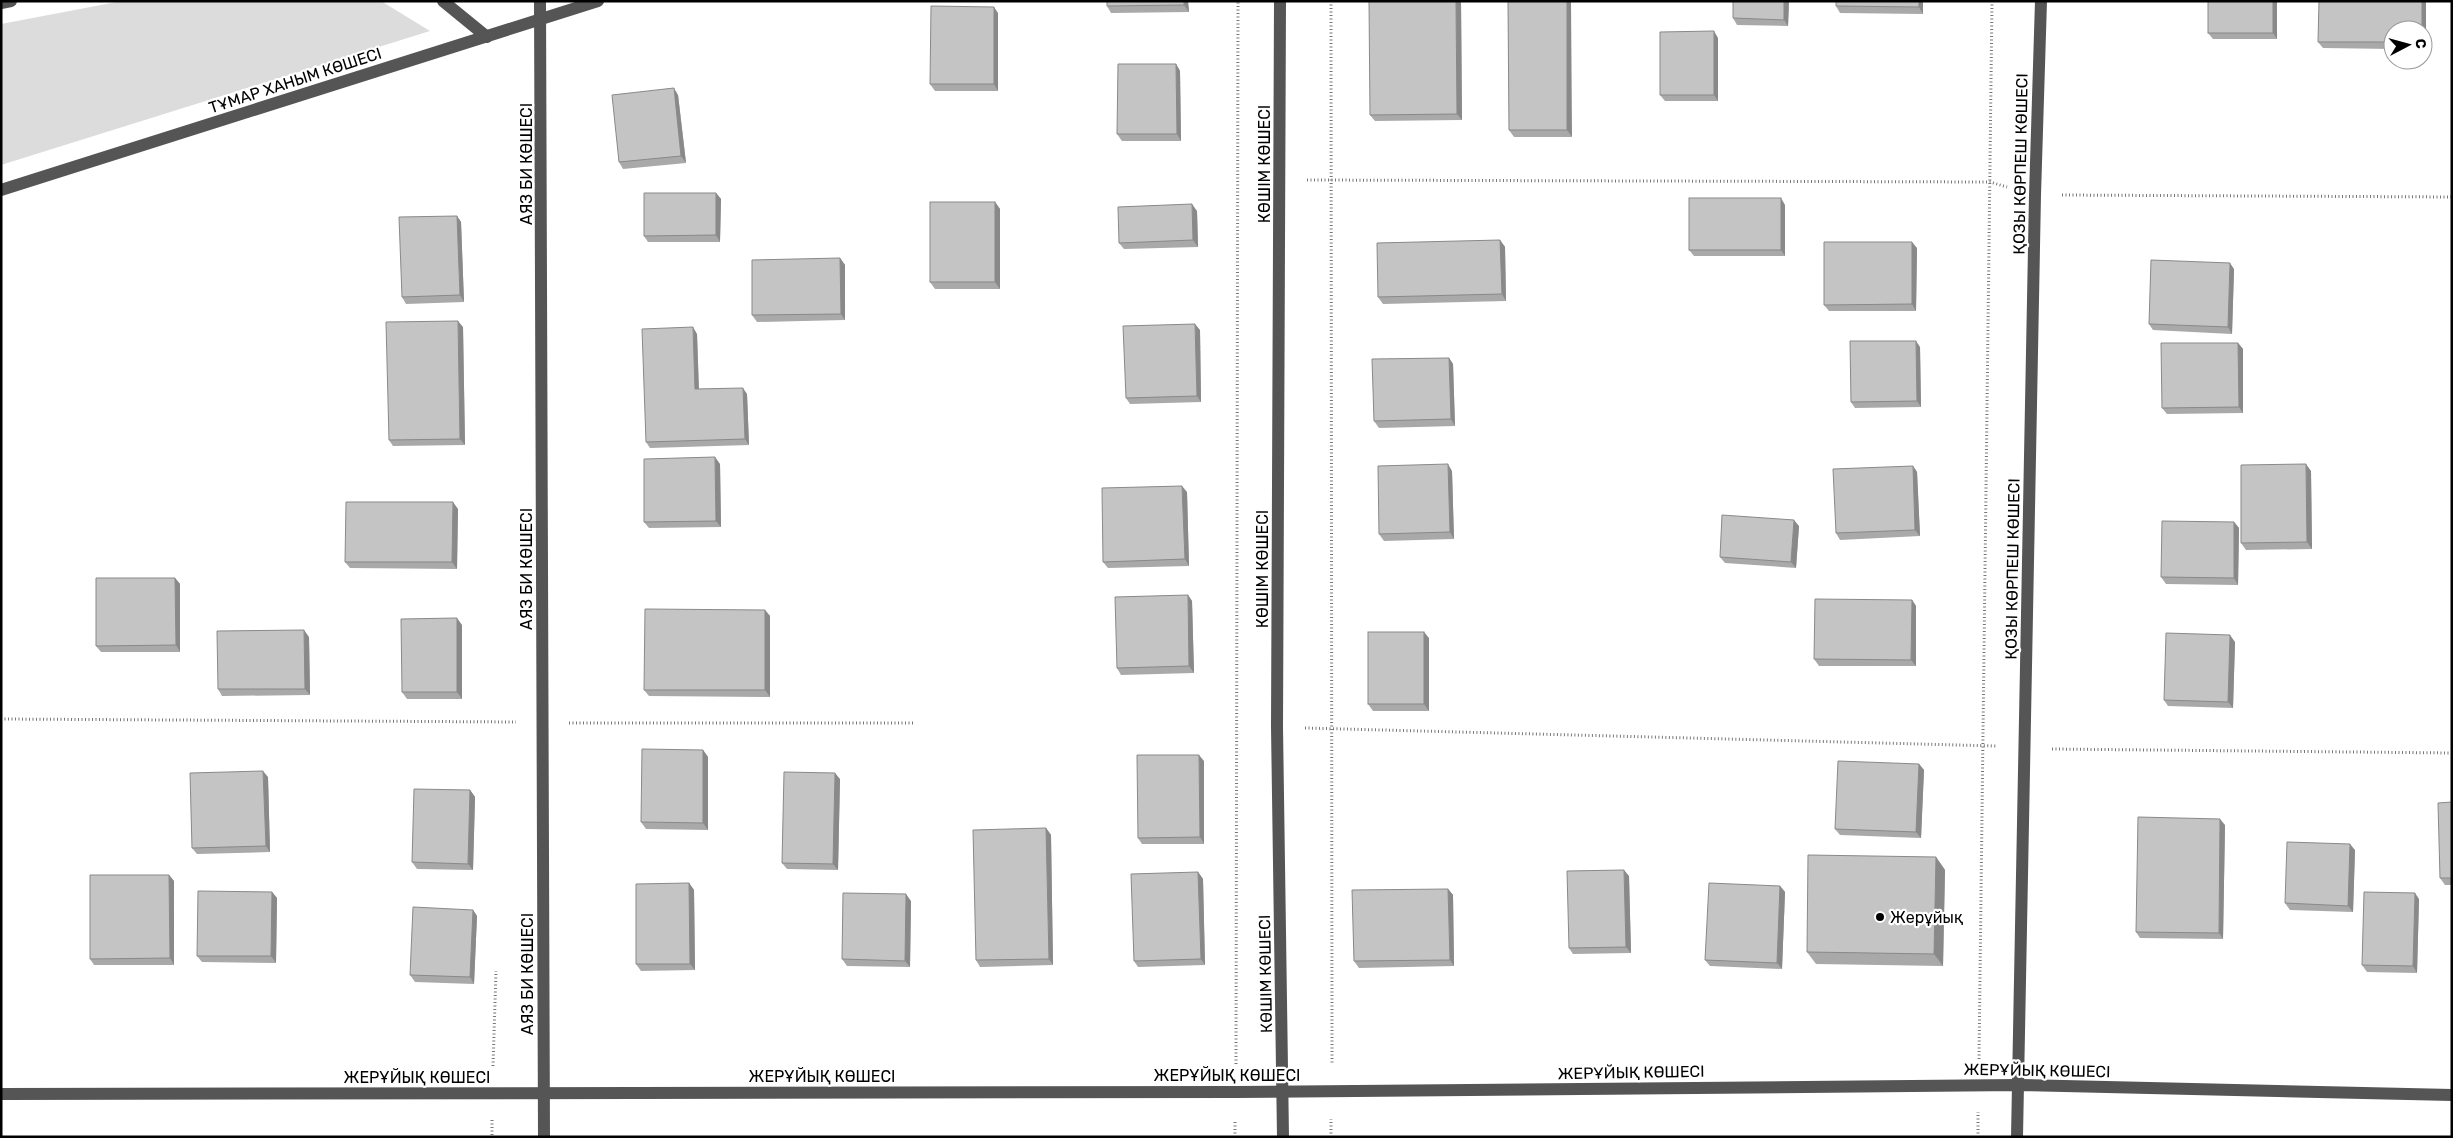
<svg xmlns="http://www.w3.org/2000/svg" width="2453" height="1138" font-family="Rubik,sans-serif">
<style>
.green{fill:#dcdcdc}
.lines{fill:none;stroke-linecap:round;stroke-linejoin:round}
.path{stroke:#777;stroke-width:3;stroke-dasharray:1 2.5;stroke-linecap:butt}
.minor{stroke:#555;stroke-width:12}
.wall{fill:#a9a9a9}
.shaded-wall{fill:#898989}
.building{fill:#c4c4c4;stroke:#898989}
.poi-dot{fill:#000;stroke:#fff;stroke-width:2}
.labels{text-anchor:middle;stroke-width:4.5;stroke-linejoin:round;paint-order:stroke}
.street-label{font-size:16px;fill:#000;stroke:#fff}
.poi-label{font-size:16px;fill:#000;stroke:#fff;text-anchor:start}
</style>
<rect width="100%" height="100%" fill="#fff"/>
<polygon class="green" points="122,1 381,1 430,31 1,165 1,24"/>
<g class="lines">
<g class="path">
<polyline points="1331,1 1332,1063"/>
<polyline points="1307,180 1990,182 2007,187"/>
<polyline points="2062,195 2452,197"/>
<polyline points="1,719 516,722"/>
<polyline points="569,723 915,723"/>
<polyline points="1305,728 1996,746"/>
<polyline points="2052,749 2452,753"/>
<polyline points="1979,1059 1992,1"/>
<polyline points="1236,1064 1238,1"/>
<polyline points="493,1066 496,971"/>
<polyline points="492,1120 492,1137"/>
<polyline points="1235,1137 1235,1120"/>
<polyline points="1331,1137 1331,1119"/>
<polyline points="1978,1137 1978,1112"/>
</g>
<g class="minor">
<polyline points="443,1 487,37"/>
<polyline points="540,1 544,1137"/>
<polyline points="1280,1 1277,727 1283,1137"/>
<polyline points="1,3 11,1"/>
<polyline points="1,190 598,1"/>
<polyline points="1,1094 1236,1092 2018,1085 2452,1095"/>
<polyline points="2017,1137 2035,195 2041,1"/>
</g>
</g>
<g class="wall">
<polygon points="1107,1 1188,1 1189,12 1111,13 1107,6"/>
<polygon points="1461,1 1462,120 1375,121 1370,115"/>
<polygon points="1508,1 1572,137 1514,137 1509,130"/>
<polygon points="1733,1 1789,1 1788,26 1737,25 1733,18"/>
<polygon points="1923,1 1923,14 1840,13 1836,6"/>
<polygon points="2277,1 2277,39 2213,39 2208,33"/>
<polygon points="2426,1 2426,49 2423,49 2423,30 2393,30 2393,49 2323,48 2318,42"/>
<polygon points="998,13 998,91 935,91 930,84"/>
<polygon points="1718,38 1718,101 1665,101 1660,95"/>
<polygon points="1176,64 1180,71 1181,141 1122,141 1117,134"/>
<polygon points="678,95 686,163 623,169 619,162"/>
<polygon points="716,193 721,199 720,242 648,242 644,236"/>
<polygon points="995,202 1000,209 1000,289 935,289 930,282"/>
<polygon points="1785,205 1785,256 1694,256 1689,250"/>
<polygon points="1197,211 1198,247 1124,249 1119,243"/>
<polygon points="457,216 461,222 464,302 406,304 402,297"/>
<polygon points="1500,240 1505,247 1506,301 1383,304 1378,297"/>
<polygon points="1917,248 1916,311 1829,311 1824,305"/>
<polygon points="840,258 845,265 845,320 757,322 752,315"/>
<polygon points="2234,269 2232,334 2153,330 2149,324"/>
<polygon points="463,327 465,445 393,446 389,440"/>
<polygon points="1200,330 1201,402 1130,404 1126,398"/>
<polygon points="697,334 699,389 747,394 749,445 650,448 646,442"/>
<polygon points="2238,343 2243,349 2243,413 2167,414 2162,408"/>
<polygon points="1920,347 1921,407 1855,408 1851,402"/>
<polygon points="1449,358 1453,364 1455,426 1379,428 1374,421"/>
<polygon points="720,464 721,527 649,528 644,522"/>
<polygon points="1913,466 1917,472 1920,536 1840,540 1836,533"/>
<polygon points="1452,471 1454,539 1384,541 1379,534"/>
<polygon points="2311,471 2312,549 2246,550 2241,543"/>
<polygon points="1187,492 1189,566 1108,568 1103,562"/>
<polygon points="458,509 457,569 350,568 345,562"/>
<polygon points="2234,522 2239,528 2238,585 2166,584 2161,577"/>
<polygon points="1799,526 1796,568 1725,563 1720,557"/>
<polygon points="175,578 180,584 180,652 101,652 96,646"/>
<polygon points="1188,595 1192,601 1194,673 1121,675 1117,668"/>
<polygon points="1912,600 1916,606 1916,666 1819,666 1814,659"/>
<polygon points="765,610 770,616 770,697 649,696 644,690"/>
<polygon points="462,625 462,699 407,699 402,692"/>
<polygon points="309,637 310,695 222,696 218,689"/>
<polygon points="1429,638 1429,711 1373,711 1368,704"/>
<polygon points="2235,642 2233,708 2168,706 2164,700"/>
<polygon points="703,750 708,757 708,830 646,829 641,822"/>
<polygon points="1204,761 1204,844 1142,844 1138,838"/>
<polygon points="1919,764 1924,770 1921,838 1840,835 1835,829"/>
<polygon points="268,777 270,852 197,854 192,848"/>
<polygon points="840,779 838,870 787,869 782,863"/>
<polygon points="470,790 475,797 473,870 417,869 412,862"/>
<polygon points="2452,802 2452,885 2445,885 2440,878"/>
<polygon points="2225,825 2223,939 2140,938 2136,932"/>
<polygon points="1046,828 1051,835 1053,965 980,967 976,960"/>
<polygon points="2355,850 2353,912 2290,910 2285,903"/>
<polygon points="1936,857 1945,870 1943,966 1816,964 1807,952"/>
<polygon points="1198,872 1203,879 1205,965 1138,967 1134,961"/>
<polygon points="169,875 174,881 174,965 94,965 90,959"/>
<polygon points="1629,876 1631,953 1573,954 1569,948"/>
<polygon points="689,883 694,890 695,970 641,971 636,964"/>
<polygon points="1780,886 1785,892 1782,969 1710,966 1705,960"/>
<polygon points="1448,889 1453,895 1454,966 1359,968 1354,961"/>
<polygon points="272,892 277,898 276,963 202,962 197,956"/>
<polygon points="2419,899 2417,973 2367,972 2362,965"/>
<polygon points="911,901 910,967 847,966 842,959"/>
<polygon points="473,910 477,916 474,984 415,982 410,975"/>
</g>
<g class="shaded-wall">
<polygon points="1184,1 1188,1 1189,12 1184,5"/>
<polygon points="1456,1 1461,1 1462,120 1457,114"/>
<polygon points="1567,1 1571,1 1572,137 1567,130"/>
<polygon points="1784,1 1789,1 1788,26 1784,20"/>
<polygon points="1919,1 1923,1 1923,14 1919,7"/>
<polygon points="2273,1 2277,1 2277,39 2273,33"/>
<polygon points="2422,1 2426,1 2426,49 2423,45 2423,30 2422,30"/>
<polygon points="994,7 998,13 998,91 994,84"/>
<polygon points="1714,31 1718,38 1718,101 1714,95"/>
<polygon points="1176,64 1180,71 1181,141 1177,134"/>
<polygon points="674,88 678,95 686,163 681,156"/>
<polygon points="716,193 721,199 720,242 716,235"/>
<polygon points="1781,198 1785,205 1785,256 1781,250"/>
<polygon points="995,202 1000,209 1000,289 995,282"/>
<polygon points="1192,204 1197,211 1198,247 1193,240"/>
<polygon points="457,216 461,222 464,302 460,295"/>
<polygon points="1500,240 1505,247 1506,301 1502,294"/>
<polygon points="1912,242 1917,248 1916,311 1912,304"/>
<polygon points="840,258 845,265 845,320 841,314"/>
<polygon points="2230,263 2234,269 2232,334 2228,327"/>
<polygon points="458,321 463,327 465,445 460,439"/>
<polygon points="1195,324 1200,330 1201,402 1197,396"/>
<polygon points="693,327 697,334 699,396 695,389"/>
<polygon points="1916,341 1920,347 1921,407 1917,401"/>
<polygon points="2238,343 2243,349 2243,413 2239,407"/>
<polygon points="1449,358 1453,364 1455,426 1451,419"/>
<polygon points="743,388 747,394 749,445 745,439"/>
<polygon points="715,457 720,464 721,527 716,521"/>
<polygon points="1448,464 1452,471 1454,539 1450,532"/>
<polygon points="2306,464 2311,471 2312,549 2307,542"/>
<polygon points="1913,466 1917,472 1920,536 1915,530"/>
<polygon points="1182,486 1187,492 1189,566 1185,559"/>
<polygon points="453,502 458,509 457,569 452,562"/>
<polygon points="1794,520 1799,526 1796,568 1791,562"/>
<polygon points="2234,522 2239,528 2238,585 2234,578"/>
<polygon points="175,578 180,584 180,652 176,645"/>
<polygon points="1188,595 1192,601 1194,673 1189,666"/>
<polygon points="1912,600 1916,606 1916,666 1911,660"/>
<polygon points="765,610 770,616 770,697 765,690"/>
<polygon points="457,618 462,625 462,699 457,692"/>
<polygon points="304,630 309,637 310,695 305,689"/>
<polygon points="1424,632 1429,638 1429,711 1424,704"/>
<polygon points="2230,635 2235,642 2233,708 2228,702"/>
<polygon points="703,750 708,757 708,830 703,823"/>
<polygon points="1199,755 1204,761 1204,844 1200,837"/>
<polygon points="1919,764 1924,770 1921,838 1916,832"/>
<polygon points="263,771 268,777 270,852 266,846"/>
<polygon points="835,773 840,779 838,870 833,864"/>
<polygon points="470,790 475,797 473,870 468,864"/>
<polygon points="2220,819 2225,825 2223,939 2219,933"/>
<polygon points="1046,828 1051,835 1053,965 1049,959"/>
<polygon points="2350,844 2355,850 2353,912 2348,906"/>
<polygon points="1936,857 1945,870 1943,966 1934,954"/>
<polygon points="1624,870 1629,876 1631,953 1626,947"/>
<polygon points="1198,872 1203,879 1205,965 1201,959"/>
<polygon points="169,875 174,881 174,965 170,958"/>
<polygon points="689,883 694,890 695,970 690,964"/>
<polygon points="1780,886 1785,892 1782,969 1777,963"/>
<polygon points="1448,889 1453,895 1454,966 1450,960"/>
<polygon points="272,892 277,898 276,963 271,956"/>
<polygon points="2415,893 2419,899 2417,973 2413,966"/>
<polygon points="906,894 911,901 910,967 905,961"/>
<polygon points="473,910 477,916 474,984 470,977"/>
</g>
<g class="building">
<polygon points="1107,1 1184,1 1184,5 1107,6"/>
<polygon points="1369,1 1456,1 1457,114 1370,115"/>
<polygon points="1508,1 1567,1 1567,130 1509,130"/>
<polygon points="1733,1 1784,1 1784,20 1733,18"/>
<polygon points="1836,1 1919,1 1919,7 1836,6"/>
<rect x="2208" y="1" width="65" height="32"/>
<polygon points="2319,1 2422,1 2422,30 2393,30 2393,42 2318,42"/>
<polygon points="931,6 994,7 994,84 930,84"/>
<polygon points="1714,31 1714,95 1660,95 1660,32"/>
<polygon points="1118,64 1176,64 1177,134 1117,134"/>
<polygon points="674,88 681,156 619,162 612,95"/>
<polygon points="644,193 716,193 716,235 644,236"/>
<rect x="1689" y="198" width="92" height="52"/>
<rect x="930" y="202" width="65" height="80"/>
<polygon points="1192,204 1193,240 1119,243 1118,207"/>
<polygon points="457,216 460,295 402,297 399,217"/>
<polygon points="1500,240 1502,294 1378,297 1377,243"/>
<polygon points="1824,242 1912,242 1912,304 1824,305"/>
<polygon points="840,258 841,314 752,315 752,260"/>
<polygon points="2151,260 2230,263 2228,327 2149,324"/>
<polygon points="458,321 460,439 389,440 386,322"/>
<polygon points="1195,324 1197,396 1126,398 1123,326"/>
<polygon points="693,327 695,389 743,388 745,439 646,442 642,329"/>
<polygon points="1850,341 1916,341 1917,401 1851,402"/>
<polygon points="2161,343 2238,343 2239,407 2162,408"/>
<polygon points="1449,358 1451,419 1374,421 1372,359"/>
<polygon points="715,457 716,521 644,522 644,459"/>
<polygon points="1448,464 1450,532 1379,534 1378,466"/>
<polygon points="2306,464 2307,542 2241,543 2241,465"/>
<polygon points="1913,466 1915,530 1836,533 1833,469"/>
<polygon points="1182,486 1185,559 1103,562 1102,488"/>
<polygon points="346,502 453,502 452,562 345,562"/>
<polygon points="1722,515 1794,520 1791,562 1720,557"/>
<polygon points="2162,521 2234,522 2234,578 2161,577"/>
<polygon points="96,578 175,578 176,645 96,646"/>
<polygon points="1188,595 1189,666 1117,668 1115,597"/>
<polygon points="1815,599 1912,600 1911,660 1814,659"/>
<polygon points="645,609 765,610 765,690 644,690"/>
<polygon points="457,618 457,692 402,692 401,619"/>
<polygon points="304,630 305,689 218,689 217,631"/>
<rect x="1368" y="632" width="56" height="72"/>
<polygon points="2166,633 2230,635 2228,702 2164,700"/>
<polygon points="642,749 703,750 703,823 641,822"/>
<polygon points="1137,755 1199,755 1200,837 1138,838"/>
<polygon points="1838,761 1919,764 1916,832 1835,829"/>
<polygon points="263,771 266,846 192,848 190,773"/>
<polygon points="784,772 835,773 833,864 782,863"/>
<polygon points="414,789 470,790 468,864 412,862"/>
<polygon points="2452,802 2452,878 2440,878 2438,803"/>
<polygon points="2138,817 2220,819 2219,933 2136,932"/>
<polygon points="1046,828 1049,959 976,960 973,830"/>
<polygon points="2287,842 2350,844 2348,906 2285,903"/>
<polygon points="1808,855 1936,857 1934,954 1807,952"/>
<polygon points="1624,870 1626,947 1569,948 1567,871"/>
<polygon points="1198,872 1201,959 1134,961 1131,874"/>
<polygon points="90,875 169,875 170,958 90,959"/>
<polygon points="689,883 690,964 636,964 636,884"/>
<polygon points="1709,883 1780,886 1777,963 1705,960"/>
<polygon points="1448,889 1450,960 1354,961 1352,890"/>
<polygon points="198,891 272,892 271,956 197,956"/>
<polygon points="2364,892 2415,893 2413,966 2362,965"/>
<polygon points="843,893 906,894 905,961 842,959"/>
<polygon points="413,907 473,910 470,977 410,975"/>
</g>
<circle class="poi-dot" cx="1880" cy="917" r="5"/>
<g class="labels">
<g class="street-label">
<text transform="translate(295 80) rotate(-18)" y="6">ТҰМАР ХАНЫМ КӨШЕСІ</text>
<text transform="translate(526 164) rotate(-90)" y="6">АЯЗ БИ КӨШЕСІ</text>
<text transform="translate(1264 164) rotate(-90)" y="6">КӨШІМ КӨШЕСІ</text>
<text transform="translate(2020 164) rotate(-89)" y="6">ҚОЗЫ КӨРПЕШ КӨШЕСІ</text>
<text transform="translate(526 569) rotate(-90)" y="6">АЯЗ БИ КӨШЕСІ</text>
<text transform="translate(1262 569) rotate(-90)" y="6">КӨШІМ КӨШЕСІ</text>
<text transform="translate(2012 569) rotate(-89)" y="6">ҚОЗЫ КӨРПЕШ КӨШЕСІ</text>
<text transform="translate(527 974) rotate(-90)" y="6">АЯЗ БИ КӨШЕСІ</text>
<text transform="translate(1265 974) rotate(-91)" y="6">КӨШІМ КӨШЕСІ</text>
<text transform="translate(2037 1070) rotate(1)" y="6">ЖЕРҰЙЫҚ КӨШЕСІ</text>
<text transform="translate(1631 1072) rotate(-1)" y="6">ЖЕРҰЙЫҚ КӨШЕСІ</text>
<text x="1227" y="1081">ЖЕРҰЙЫҚ КӨШЕСІ</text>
<text x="822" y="1082">ЖЕРҰЙЫҚ КӨШЕСІ</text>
<text x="417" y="1083">ЖЕРҰЙЫҚ КӨШЕСІ</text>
</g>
<g class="poi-label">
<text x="1890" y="923">Жерұйық</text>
</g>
</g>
<rect width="2453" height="1138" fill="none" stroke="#000000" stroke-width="5"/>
<g transform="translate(2408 45) rotate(84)"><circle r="24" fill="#ffffff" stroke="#999999"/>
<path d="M0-4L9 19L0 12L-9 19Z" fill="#000000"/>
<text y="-8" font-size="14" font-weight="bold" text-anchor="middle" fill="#000000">С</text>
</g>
</svg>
